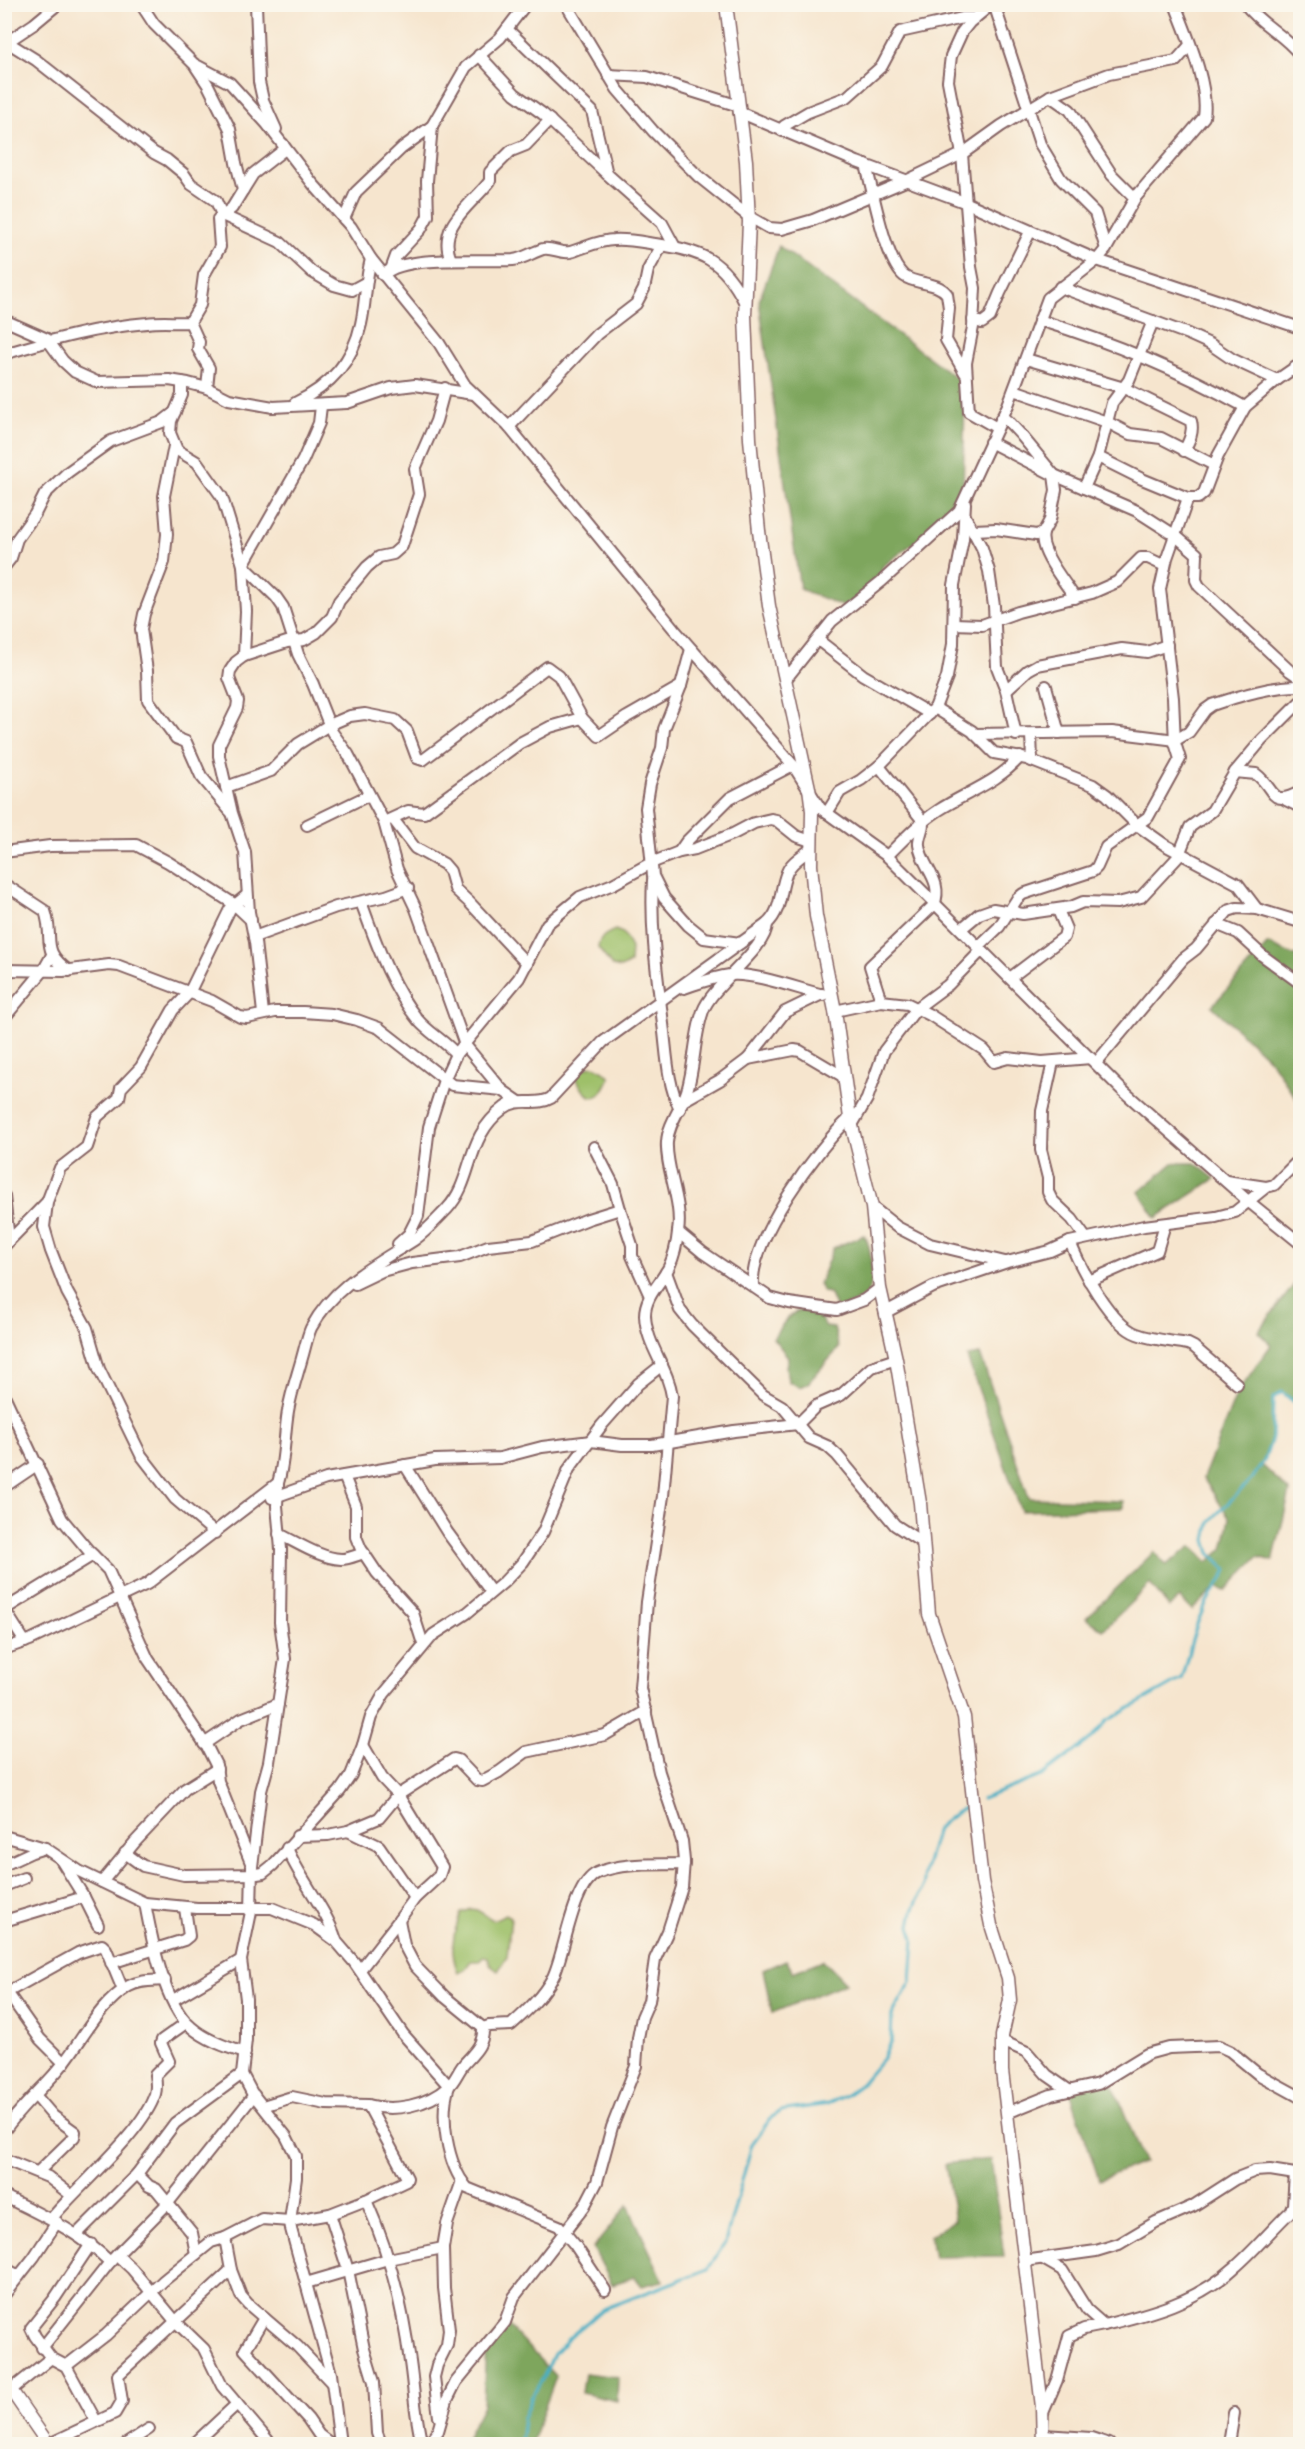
<svg xmlns="http://www.w3.org/2000/svg" width="1305" height="2449" font-family="'Balsamiq Sans',sans-serif">
<style>
.green{fill:#9ec069;stroke:#74704a;stroke-width:1.5}
.forest{fill:#7ea65d;stroke:#646244;stroke-width:1.5}
.lines{fill:none;stroke-linecap:round;stroke-linejoin:round}
.stream{stroke:#46afc5;stroke-width:3}
.minor-casing{stroke:#866464;stroke-width:14}
.tertiary-casing{stroke:#866464;stroke-width:15}
.minor{stroke:#fff;stroke-width:10}
.tertiary{stroke:#fff;stroke-width:12}
</style>
<rect width="100%" height="100%" fill="#fbf7ec"/>
<filter id="ink" filterUnits="userSpaceOnUse"><feTurbulence type="fractalNoise" baseFrequency=".0167" numOctaves="2"/><feDisplacementMap in="SourceGraphic" scale="12" xChannelSelector="R" yChannelSelector="G"/><feConvolveMatrix kernelMatrix="1 2 1 2 8 2 1 2 1" color-interpolation-filters="sRGB"/></filter>
<filter id="wash" filterUnits="userSpaceOnUse"><feTurbulence type="fractalNoise" baseFrequency=".008" numOctaves="4" result="noise"/><feDisplacementMap in="SourceGraphic" scale="24" xChannelSelector="R" yChannelSelector="G"/><feGaussianBlur stdDeviation="1.35" result="paint"/><feColorMatrix in="noise" values="0 0 0 0 0 0 0 0 0 0 0 0 0 0 0 0 0 1.4 0 .05"/><feComposite in="paint" operator="in"/></filter>
<g filter="url(#wash)">
<rect width="100%" height="100%" fill="#f6e5ce"/>
<g class="green">
<path d="M615 930 623 933 631 948 630 963 621 968 612 966 598 948C599 937 606 934 615 930Z"/>
<path d="M594 1066 604 1071 610 1077C607 1083 604 1091 599 1095 587 1103 577 1081 575 1073L586 1067Z"/>
<path d="M471 1909 477 1910 493 1920 506 1914 511 1917 507 1957 498 1971 490 1965 488 1957 483 1956 479 1961H471L465 1969 458 1972C449 1952 453 1933 461 1913Z"/>
</g>
<g class="forest">
<polygon points="779,246 965,384 963,505 882,567 881,580 844,607 800,589 759,301"/>
<polygon points="1268,944 1300,958 1300,1104 1271,1061 1212,1006"/>
<polygon points="1173,1163 1195,1163 1215,1179 1156,1218 1139,1192"/>
<path d="M864 1235C870 1244 870 1252 871 1263 875 1297 866 1297 837 1310L829 1293 823 1292 819 1284 833 1248Z"/>
<polygon points="1300,1277 1300,1407 1282,1392 1273,1398 1272,1438 1262,1465 1290,1492 1273,1561 1258,1557 1225,1591 1217,1587 1192,1610 1180,1598 1169,1607 1150,1584 1103,1630 1086,1618 1154,1552 1166,1565 1192,1546 1208,1562 1223,1549 1230,1519 1203,1478 1237,1393 1271,1345 1258,1332"/>
<path d="M810 1308 819 1316 826 1327 834 1328 839 1348 807 1384 799 1387 788 1381 786 1367 788 1357 773 1338C784 1322 790 1310 810 1308Z"/>
<polygon points="980,1354 1029,1498 1123,1501 1123,1508 1021,1511 967,1357"/>
<polygon points="786,1960 793,1972 823,1960 846,1983 772,2013 763,1970"/>
<polygon points="1110,2077 1144,2162 1099,2180 1070,2091"/>
<polygon points="991,2159 1004,2256 934,2257 930,2236 955,2220 945,2164"/>
<polygon points="628,2205 663,2280 663,2281 642,2286 635,2277 612,2284 593,2248"/>
<polygon points="505,2322 556,2377 531,2444 463,2444 483,2405 486,2347"/>
<polygon points="584,2373 618,2377 617,2401 581,2393"/>
</g>
<g class="lines">
<g class="stream">
<path d="M982 1799 1043 1775 1093 1737 1107 1721 1181 1679C1189 1654 1194 1625 1207 1602 1213 1591 1222 1582 1227 1570L1210 1553 1206 1540 1210 1521 1252 1479 1264 1461 1272 1438 1273 1398 1282 1392 1300 1407"/>
<polyline points="520,2444 523,2418 531,2398 542,2380 554,2354 568,2339 601,2310 708,2269 725,2243 752,2144 771,2118 780,2111 828,2104 846,2095 861,2084 883,2058 891,2041 892,2015 911,1982 914,1938 910,1926 913,1911 923,1889 925,1871 937,1828 957,1812 968,1806"/>
</g>
</g>
</g>
<g filter="url(#ink)">
<g class="lines">
<defs>
<g id="minor">
<polyline points="141,4 154,24 194,64 230,83 267,124 313,184 351,227 371,259 439,343 465,385 509,427 674,629 793,765 820,808 887,856 1121,1089 1248,1201 1300,1243"/>
<polyline points="256,4 259,82 263,100 276,129"/>
<polyline points="566,4 617,89 653,131 698,176 748,216 769,228 782,229 813,220 908,180 962,154 1001,126 1050,96 1109,74 1176,61 1190,45"/>
<polyline points="992,4 970,22 962,32 951,56 948,81 962,154 971,267 975,288 973,327 966,363 969,412 997,428"/>
<polyline points="994,4 1040,144 1061,179 1095,213 1106,249"/>
<path d="M1245 4C1262 26 1284 34 1300 55"/>
<polyline points="507,29 592,111 607,174 662,223 675,247"/>
<polyline points="4,40 36,60 154,153 167,160 184,174 191,184 216,201 222,215 280,242 312,272 334,285 352,290 365,283"/>
<polyline points="4,44 34,24 58,4"/>
<polyline points="479,55 515,94 543,114 607,174"/>
<polyline points="196,67 208,85 230,129 236,163 243,190 232,208 218,219 220,247 204,275 200,305 190,322 199,342 198,349 209,368 207,388"/>
<polyline points="608,75 647,77 739,106"/>
<polyline points="1050,96 1070,110 1112,175 1135,198"/>
<polyline points="739,112 857,162 967,203 1097,260 1300,328"/>
<polyline points="783,131 784,126 808,112 847,97 882,66 900,32 963,18 975,18"/>
<path d="M866 165C873 191 885 260 904 276 916 285 937 281 947 294L949 308 946 340 965 373"/>
<polyline points="243,190 253,174 285,149 283,144"/>
<polyline points="344,219 356,192 402,148 432,126 466,67 500,38 526,4"/>
<path d="M451 260C436 225 472 205 490 181V172L511 151 526 145 550 120"/>
<polyline points="392,267 396,256 421,229 428,216 427,181 432,126"/>
<path d="M383 275C405 254 483 262 513 260 523 259 533 252 543 249 552 247 561 254 570 252 584 248 599 240 614 240 628 239 642 242 655 244 702 251 723 259 745 303"/>
<polyline points="1060,287 1188,334 1210,344 1232,359 1277,380"/>
<polyline points="4,320 47,339 63,361 75,372 97,382 169,380 188,383 207,388 229,399 273,407 347,403 391,388 415,385 473,394"/>
<polyline points="973,320 982,323 990,317 1000,293 1030,232"/>
<path d="M1039 320C1111 342 1179 370 1245 407"/>
<path d="M4 354C51 340 99 327 147 323 161 321 176 323 190 322"/>
<path d="M1026 359 1124 388 1191 421C1194 432 1189 441 1184 451"/>
<polyline points="182,382 182,395 171,421 170,433 177,450 197,462 222,497 243,565 246,611 244,656"/>
<polyline points="1014,390 1107,422 1130,434 1161,438 1214,465"/>
<path d="M295 403C329 387 353 361 361 324 366 302 365 281 371 259"/>
<polyline points="321,406 319,423 303,460 243,565 276,597 283,607 298,654 313,684 332,732 348,754 384,822 397,869 416,909 465,1045 502,1090"/>
<polyline points="509,427 597,334 636,304 644,289 648,270 662,245"/>
<polyline points="990,442 1054,475 1137,511 1176,536 1197,554 1196,580 1199,586 1290,671 1300,678"/>
<polyline points="174,446 164,496 167,534 164,562 144,614 141,629 147,671 148,700 176,738 186,742 201,776 230,811"/>
<polyline points="1098,457 1142,479 1188,498"/>
<polyline points="1084,488 1098,457 1112,403 1129,380 1153,321"/>
<polyline points="965,516 982,548 989,571 994,606 997,667 1006,690 1016,735"/>
<polyline points="974,530 996,529 1036,535 1043,533 1050,520 1056,490 1054,475 1021,435 1008,421 1001,418"/>
<path d="M1043 533C1038 551 1065 582 1075 598"/>
<polyline points="4,567 11,558 17,539 35,514 45,494 68,472 111,441 162,422 175,412"/>
<polyline points="954,624 982,625 1018,612 1092,593 1117,582 1141,558 1148,558 1165,566"/>
<polyline points="818,640 863,675 930,714"/>
<polyline points="691,649 681,686 664,729 662,748 650,784 646,808 653,876 664,898 688,925 704,938 740,943"/>
<path d="M786 679 832 621 882 581 959 511 1008 405 1048 298 1097 260 1106 249 1135 198 1204 117C1209 84 1187 36 1175 4"/>
<polyline points="1046,686 1059,733"/>
<polyline points="1006,690 1028,670 1037,665 1122,649 1147,652 1167,645"/>
<polyline points="935,708 972,731 994,753 1027,759 1093,785 1107,795 1137,825 1165,845 1238,884 1257,909 1300,922"/>
<path d="M975 734 1112 732 1176 740 1189 732 1205 710 1212 705C1240 696 1270 686 1300 686"/>
<polyline points="1031,734 1032,761"/>
<path d="M879 766 923 821C924 829 918 837 919 845 922 868 944 880 934 905L870 966 881 1001"/>
<path d="M1235 772 1256 774C1276 789 1269 808 1300 792"/>
<polyline points="226,787 271,771 298,744 329,725 350,716 365,714 395,720 407,731 417,758 423,760 547,667 559,676 582,718 599,736 627,717 681,686"/>
<polyline points="1286,800 1300,807"/>
<polyline points="827,813 840,792 861,780 879,766 935,708 947,677 953,644 954,585 963,539 965,503"/>
<polyline points="393,819 415,848 444,864 450,871 455,889 470,903 527,964"/>
<polyline points="384,822 408,811 424,813 520,743 550,727 582,718"/>
<polyline points="307,825 369,795"/>
<polyline points="4,852 50,846 136,845 168,862 234,904 251,920"/>
<polyline points="679,852 695,849 733,834 754,823 771,819 776,820 796,836 811,841"/>
<path d="M887 856C903 840 919 823 939 810 967 792 997 783 1020 757"/>
<path d="M653 880C650 931 658 981 664 1032 667 1058 668 1085 680 1109"/>
<path d="M4 884 45 911C55 940 39 949 69 971"/>
<path d="M361 902C376 942 390 985 418 1020 429 1033 445 1041 456 1054"/>
<polyline points="1216,924 1238,933 1263,956 1300,983"/>
<polyline points="961,929 979,914 993,909 1023,914 1071,907 1083,902 1118,903 1141,897 1178,857 1190,827 1212,811 1235,772 1261,741 1300,702"/>
<polyline points="254,937 336,907 386,896 408,888"/>
<polyline points="978,947 999,927 1017,899 1023,894 1093,871 1097,867 1106,847 1148,817 1180,759 1175,743 1173,698 1160,589 1167,558 1188,498 1198,498 1204,493 1218,456 1245,407 1277,380 1300,364"/>
<polyline points="4,970 63,971 109,965 119,966 212,1001 240,1017 247,1018 275,1012 303,1012 332,1014 357,1020 379,1028 452,1085 502,1090 518,1101"/>
<polyline points="1010,978 1064,937 1066,929 1058,910"/>
<path d="M684 988C699 983 714 977 730 975 752 972 799 989 823 995"/>
<polyline points="835,1011 881,1001 908,1004 930,1015 984,1050 994,1062 1008,1058 1042,1062 1091,1058"/>
<polyline points="263,1013 255,942 249,912 245,852 232,813 219,756 219,745 237,708 238,701 229,678 230,671 236,662 244,656 287,642 304,640 316,633 332,617 339,601 367,567 379,557 393,554 402,546 419,494 415,469 436,421 445,388"/>
<polyline points="4,1018 43,971 52,955"/>
<polyline points="748,1059 794,1050 800,1051 844,1077"/>
<polyline points="1053,1062 1042,1111 1041,1150 1048,1178 1048,1192 1052,1200 1072,1219 1085,1237"/>
<polyline points="1096,1063 1183,959 1196,949 1228,911 1237,908 1257,909"/>
<polyline points="683,1101 720,1080 748,1059 785,1012 822,994"/>
<polyline points="852,1125 867,1099 884,1051 917,1008 948,985 981,951"/>
<polyline points="1226,1181 1266,1187"/>
<polyline points="4,1196 9,1240"/>
<polyline points="47,1203 44,1227 51,1251 67,1292 87,1328 99,1369 141,1455 175,1499 215,1533"/>
<polyline points="872,1207 897,1227 930,1244 1005,1262"/>
<polyline points="620,1209 632,1245 632,1256 650,1296"/>
<polyline points="678,1232 702,1252 770,1298 789,1303 837,1310 864,1300 880,1288"/>
<path d="M1070 1242C1080 1267 1111 1325 1137 1334 1153 1340 1172 1341 1188 1344L1194 1347 1237 1384"/>
<polyline points="398,1244 409,1234 418,1216 429,1127 444,1080 456,1054 519,978 547,924 580,897 613,884 651,863 679,852 686,842 730,798 793,765"/>
<polyline points="4,1246 47,1202 60,1168 87,1147 97,1117 119,1098 121,1088 141,1067 173,1010 189,993 230,909 247,895"/>
<polyline points="666,1272 680,1310 692,1325 763,1395 782,1406 809,1438 827,1446 837,1455 895,1525 923,1543"/>
<polyline points="1089,1281 1157,1251 1165,1224"/>
<polyline points="355,1284 382,1271 412,1263 460,1257 488,1246 532,1241 588,1219 620,1209 613,1184 594,1147"/>
<path d="M753 1285C750 1240 817 1148 850 1118"/>
<polyline points="886,1312 933,1287 1007,1262 1050,1251 1070,1242 1144,1226 1216,1217 1235,1212 1266,1187 1274,1185 1300,1159"/>
<polyline points="4,1395 62,1519 88,1550 108,1570 148,1659 207,1747 216,1765 218,1781 251,1863"/>
<polyline points="405,1465 447,1532 491,1592"/>
<polyline points="344,1476 356,1506 356,1537 361,1549 377,1573 413,1613 423,1644"/>
<polyline points="278,1483 277,1506 281,1549 280,1622 285,1659 269,1762 261,1791 252,1867 251,1912 241,1960 246,1999 246,2040 242,2074 252,2093 286,2136 296,2156 296,2178 290,2221 291,2229 331,2374 340,2444"/>
<polyline points="4,1487 38,1464"/>
<polyline points="272,1498 326,1479 435,1460 500,1458 542,1447 591,1441 622,1445 652,1445 734,1431 798,1424 816,1406 841,1395 872,1367 896,1359"/>
<path d="M279 1534C298 1543 320 1558 341 1559 349 1559 357 1555 364 1553"/>
<polyline points="4,1609 25,1642"/>
<polyline points="5,1609 93,1555"/>
<path d="M4 1649 30 1640 147 1584 278 1483C285 1460 284 1435 288 1411 291 1393 297 1376 302 1358 305 1348 307 1337 311 1328 334 1285 375 1265 414 1240 426 1232 437 1219 447 1209 475 1179 464 1138 504 1108 519 1096 536 1107 551 1098L603 1042 767 924C783 909 779 890 787 872 791 862 802 856 811 849"/>
<polyline points="204,1744 241,1719 278,1704"/>
<polyline points="363,1745 382,1778 398,1795 442,1867 439,1876 415,1898 399,1920 404,1945 415,1966 445,1997 483,2028"/>
<polyline points="348,1831 379,1846 415,1898"/>
<path d="M4 1836 45 1848 79 1871 145 1903 197 1908H272L314 1925 336 1941 354 1962 403 2034 449 2086C439 2115 447 2164 467 2188L559 2226 575 2245 605 2290"/>
<polyline points="297,1836 328,1835 348,1831 379,1818 398,1795 454,1759 458,1760 477,1780 482,1781 499,1772 526,1752 605,1735 646,1711"/>
<path d="M287 1848C300 1880 325 1906 336 1940"/>
<polyline points="125,1853 143,1866 184,1875 257,1874 263,1873 273,1865 340,1791 351,1775 363,1745 371,1717 384,1694 433,1635 467,1613 504,1582 523,1562 543,1532 569,1469 602,1425 638,1384 662,1365"/>
<polyline points="61,1860 84,1897 98,1925"/>
<polyline points="4,1865 32,1852 45,1848"/>
<polyline points="102,1882 135,1842 185,1789 217,1769"/>
<polyline points="4,1886 24,1878"/>
<path d="M145 1903C151 1936 164 2005 191 2027 206 2040 226 2047 245 2053"/>
<polyline points="4,1921 84,1897"/>
<polyline points="111,1963 184,1940 189,1936 185,1908"/>
<polyline points="360,1970 399,1920"/>
<polyline points="7,1992 40,2039 64,2063"/>
<polyline points="4,1994 78,1953 102,1945 106,1949 123,1990"/>
<polyline points="173,2000 241,1960"/>
<polyline points="1002,2041 1027,2052 1047,2075 1070,2091"/>
<polyline points="35,2095 53,2116 75,2132 74,2137 38,2172"/>
<path d="M368 2105C394 2112 427 2106 448 2087 455 2081 458 2071 464 2064 475 2052 484 2044 483 2028L489 2026 511 2025C527 2011 543 1996 553 1977 565 1953 572 1885 597 1873 622 1862 657 1865 684 1864"/>
<polyline points="1007,2113 1051,2095 1098,2084 1147,2054 1169,2048 1219,2046 1230,2051 1258,2074 1300,2097"/>
<path d="M4 2131C21 2106 44 2088 63 2064 83 2039 99 2004 129 1986 140 1980 152 1981 165 1980"/>
<polyline points="4,2159 48,2177 71,2195"/>
<polyline points="137,2174 149,2186 156,2189 192,2233 196,2254"/>
<path d="M4 2196C46 2218 75 2229 110 2262"/>
<path d="M366 2200C388 2249 403 2308 410 2362 414 2390 415 2417 422 2444"/>
<polyline points="330,2214 348,2270 364,2349 374,2382 377,2433 381,2444"/>
<path d="M51 2219C78 2186 143 2132 155 2094 157 2087 156 2082 155 2075L169 2061 161 2043 162 2040 186 2023"/>
<polyline points="77,2234 137,2174 175,2123 242,2074"/>
<polyline points="225,2238 231,2270 241,2296 248,2304 297,2346 331,2382"/>
<polyline points="117,2255 132,2269 176,2322 204,2349 222,2386 271,2444"/>
<path d="M1043 2259 1062 2270 1087 2310 1104 2325C1150 2314 1198 2301 1234 2268 1254 2251 1271 2230 1290 2212L1293 2205 1295 2174"/>
<polyline points="1024,2261 1096,2251 1119,2244 1156,2222 1193,2206 1235,2179 1255,2171 1270,2170 1295,2174 1300,2173"/>
<polyline points="4,2268 19,2276"/>
<polyline points="306,2283 388,2259 443,2248"/>
<polyline points="4,2295 34,2257 57,2222"/>
<polyline points="264,2318 245,2350 308,2419 319,2435 331,2444"/>
<polyline points="42,2348 110,2262 168,2203 254,2095"/>
<polyline points="51,2358 66,2366 96,2421"/>
<polyline points="66,2366 106,2335 163,2281 211,2242 225,2238 262,2219 290,2221 330,2214 366,2200 406,2181 407,2178 368,2105 326,2104 292,2097 263,2106"/>
<polyline points="11,2390 51,2358 35,2336 31,2328 55,2298 91,2244"/>
<polyline points="1042,2415 1057,2380 1069,2336 1084,2329 1104,2325"/>
<polyline points="439,2417 434,2377 437,2365 447,2345 449,2330 444,2288 443,2248 447,2224 462,2181"/>
<polyline points="1043,2435 1091,2438 1109,2444"/>
<polyline points="49,2444 115,2413 122,2401 118,2375 231,2270"/>
<polyline points="126,2444 149,2429"/>
<polyline points="194,2444 237,2404"/>
<path d="M428 2444 438 2431 447 2400 456 2382 505 2322 514 2297 584 2207 597 2182 612 2127 636 2066 638 2038 642 2017 649 2001 655 1959 668 1931 682 1887 684 1861 682 1841 659 1772 640 1688 647 1602 663 1496 672 1396C668 1367 646 1345 645 1315 645 1296 661 1283 669 1267 674 1256 677 1243 678 1232 683 1202 665 1168 667 1142 668 1124 682 1107 687 1091 695 1065 694 1036 703 1011 713 984 766 950 767 924"/>
<polyline points="1229,2444 1234,2413"/>
</g>
<g id="tertiary">
<polyline points="726,4 746,161 749,222 745,315 750,439 759,531 769,606 809,788 812,811 811,865 816,916 835,1011 850,1118 872,1207 880,1288 896,1359 920,1503 929,1614 964,1717 982,1881 991,1925 1008,1978 1010,2000 1002,2036 1002,2071 1042,2407 1043,2444"/>
<polyline points="4,2380 48,2444"/>
</g>
</defs>
<use href="#minor" class="minor-casing"/>
<use href="#tertiary" class="tertiary-casing"/>
<use href="#minor" class="minor"/>
<use href="#tertiary" class="tertiary"/>
</g>
</g>
<rect width="1305" height="2449" fill="none" stroke="#fbf7ec" stroke-width="24"/>
</svg>
